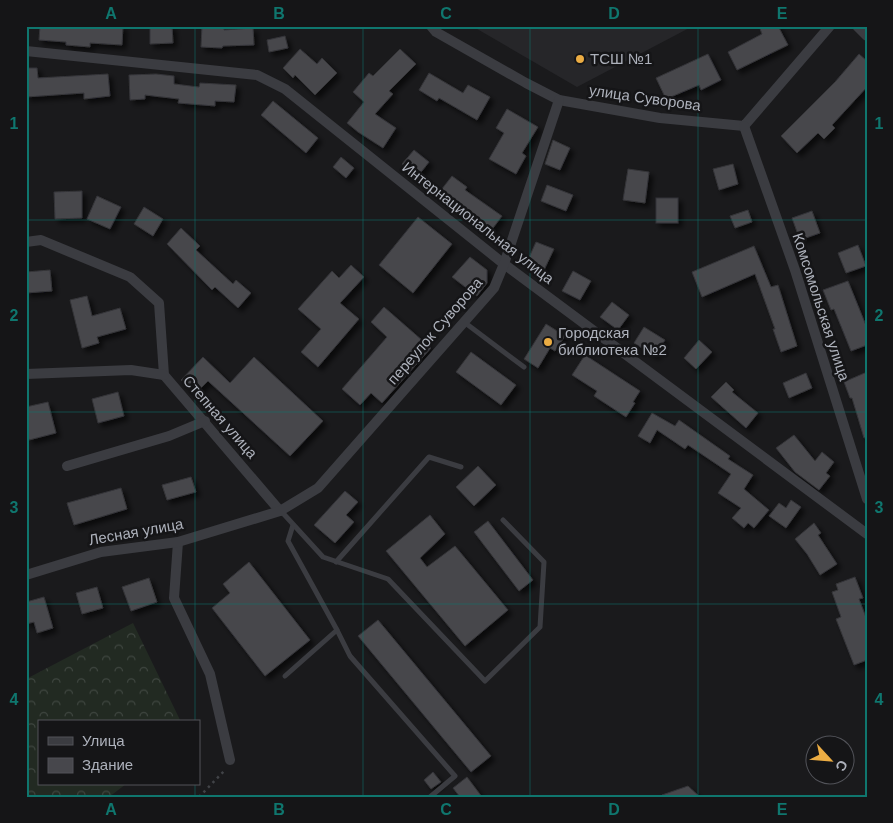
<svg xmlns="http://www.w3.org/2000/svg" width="893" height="823" font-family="Arial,sans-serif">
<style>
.built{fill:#262629}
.forest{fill:url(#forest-crowns)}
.building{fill:#47474c;stroke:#343438;filter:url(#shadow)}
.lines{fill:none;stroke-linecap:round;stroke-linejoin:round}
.path{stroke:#414347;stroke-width:2.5;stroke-dasharray:2.5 4;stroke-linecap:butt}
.lane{stroke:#3b3c41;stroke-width:5}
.street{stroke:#3b3c41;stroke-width:10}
.grid{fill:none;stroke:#0f766e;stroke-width:1;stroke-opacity:0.55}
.poi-dot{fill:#ebac43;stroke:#151517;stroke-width:2}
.labels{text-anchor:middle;stroke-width:5;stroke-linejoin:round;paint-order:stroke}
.poi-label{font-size:15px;fill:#adb1bb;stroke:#151517;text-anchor:start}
.street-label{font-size:15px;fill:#adb1bb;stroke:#151517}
.neatline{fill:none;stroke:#0f766e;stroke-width:2}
.grid-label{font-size:16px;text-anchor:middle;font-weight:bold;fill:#0f766e}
</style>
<defs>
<pattern id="forest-crowns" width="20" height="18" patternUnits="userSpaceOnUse" patternTransform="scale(1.25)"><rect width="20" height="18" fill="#222a22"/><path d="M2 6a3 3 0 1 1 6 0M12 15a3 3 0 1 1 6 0" fill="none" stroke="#3f4640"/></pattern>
<filter id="shadow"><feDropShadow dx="4" dy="4" stdDeviation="2.5" flood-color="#0009"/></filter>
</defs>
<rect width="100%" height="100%" fill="#1a1a1c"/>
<polygon class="built" points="472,26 693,26 577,87"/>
<polygon class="forest" points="133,623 181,722 39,722 39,784 126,784 109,797 26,797 26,682 28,678"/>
<g class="building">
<polygon points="40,26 123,26 122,45 90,43 90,47 66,45 66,42 39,40"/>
<polygon points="150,26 172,26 173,43 150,44"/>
<polygon points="202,26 224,27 224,30 253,28 254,45 223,46 222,48 201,47"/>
<polygon points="759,26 778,26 788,45 737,70 728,52 762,34"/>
<polygon points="285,36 288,48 269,52 267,40"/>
<polygon points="300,49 317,64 322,58 337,73 315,95 295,75 293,78 283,68"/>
<polygon points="400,49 416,64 389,91 393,94 375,114 396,128 383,148 358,132 347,123 364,102 353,92 369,73 373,76"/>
<polygon points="708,54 721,80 701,90 699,85 666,99 656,78"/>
<polygon points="859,54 867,61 867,87 832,125 835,128 824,139 818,133 797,153 781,136 835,82"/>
<polygon points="26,68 37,68 38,78 108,74 110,96 84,99 84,93 26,97"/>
<polygon points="429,73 463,93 468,85 490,97 477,120 439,98 437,101 419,90"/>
<polygon points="156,74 174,76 174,84 199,87 200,83 236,85 234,102 215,101 215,106 178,103 179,99 145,95 145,99 130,100 129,75"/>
<polygon points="273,101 318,138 306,153 261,115"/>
<polygon points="507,109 538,127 522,153 526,156 516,174 489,159 504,133 496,128"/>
<polygon points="553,140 570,148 560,170 545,164"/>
<polygon points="414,150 429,162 418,176 402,164"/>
<polygon points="341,157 354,168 346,178 333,167"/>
<polygon points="733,164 738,184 719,190 713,169"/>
<polygon points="628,169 649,172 645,203 623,200"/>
<polygon points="452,176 467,187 465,190 502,216 490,232 438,194"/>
<polygon points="547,185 573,195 566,211 541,201"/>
<polygon points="82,191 82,218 55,219 54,192"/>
<polygon points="97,196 121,207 110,229 87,219"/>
<rect x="656" y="198" width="22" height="25"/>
<polygon points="144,207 163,219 153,236 134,224"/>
<polygon points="748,210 752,222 735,228 730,216"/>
<polygon points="812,211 820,233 800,240 792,218"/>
<polygon points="418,217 452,244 413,293 379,265"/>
<polygon points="181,228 200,246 196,250 233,284 236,280 251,293 238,308 215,287 212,290 167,244"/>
<polygon points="536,242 554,249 544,270 527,262"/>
<polygon points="858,245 866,266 846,273 838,253"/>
<polygon points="754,246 771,287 778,285 797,346 781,352 773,329 775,329 755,274 702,297 692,272"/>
<polygon points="470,257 487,270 487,283 477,296 452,277"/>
<polygon points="351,265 364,277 340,303 359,319 318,367 301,352 321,329 298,309 332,271 339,278"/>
<polygon points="50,270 52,291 26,293 26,272"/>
<polygon points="573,271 591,281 580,300 562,291"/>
<polygon points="848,281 867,328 867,345 851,351 834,309 831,310 823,290"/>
<polygon points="87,296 92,316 120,308 126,329 97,337 99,343 82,348 70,300"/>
<polygon points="612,302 629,315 618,330 600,317"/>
<polygon points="384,307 431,348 382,403 371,393 360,405 342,389 387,337 371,322"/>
<polygon points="546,324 565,336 555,351 550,348 538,368 524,359"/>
<polygon points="644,327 665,340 655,356 634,343"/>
<polygon points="699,340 712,352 696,369 684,358"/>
<polygon points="471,352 516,385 501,405 456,372"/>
<polygon points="585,355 640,391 633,402 635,403 626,417 594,396 597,391 572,375"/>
<polygon points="203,357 230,383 254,357 323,421 290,456 208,381 195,394 181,380"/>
<polygon points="867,372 867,437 864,438 852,398 850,398 844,382"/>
<polygon points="806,373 812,388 789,398 783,383"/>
<polygon points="726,382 734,390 732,392 758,413 746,428 711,397"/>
<polygon points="118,392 124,416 98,423 92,399"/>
<polygon points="48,402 56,433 29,440 26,428 26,407"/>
<polygon points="652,413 675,426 679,420 730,456 728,459 753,475 744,489 769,510 754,528 748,523 744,528 732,518 741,508 718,493 731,474 688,445 685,449 657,430 650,443 638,436"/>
<polygon points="794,435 815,461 822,452 834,462 826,473 830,476 819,490 795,472 776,448"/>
<polygon points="478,466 496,485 474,506 456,487"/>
<polygon points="191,477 196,492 167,500 162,485"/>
<polygon points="121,488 127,509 74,525 67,503"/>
<polygon points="345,491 358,502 346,515 354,522 335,543 314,525"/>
<polygon points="791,500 801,507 786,528 769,516 779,503 786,508"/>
<polygon points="430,515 445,534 420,558 427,567 455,546 508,610 465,646 386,551"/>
<polygon points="488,521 533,580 519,591 474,532"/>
<polygon points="814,523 821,533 818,535 837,564 820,575 807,554 795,539"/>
<polygon points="249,562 310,640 265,676 212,608 230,593 223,584"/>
<polygon points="855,577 863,598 859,599 867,620 867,660 854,665 836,619 841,617 832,592 838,590 836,584"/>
<polygon points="149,578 157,602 131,611 122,587"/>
<polygon points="97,587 103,608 82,614 76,593"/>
<polygon points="44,597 53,628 37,633 34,622 26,624 26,602"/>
<polygon points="378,620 491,756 471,772 358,636"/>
<polygon points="433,772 441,782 431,789 424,780"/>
<polygon points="467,777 482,797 460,797 453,788"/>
<polygon points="688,786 700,797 662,797 662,795"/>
</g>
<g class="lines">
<polyline class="path" points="199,797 225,770"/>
<g class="lane">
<polyline points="464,322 524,367"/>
<polyline points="281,511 323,557 388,579 485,681 540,627 544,562 503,520"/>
<polyline points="336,562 429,457 461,467"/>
<polyline points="337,630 350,656 455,776 430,797"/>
<polyline points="285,676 337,630 288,541 293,525"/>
</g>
<g class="street">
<polyline points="431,26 436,32 526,83 559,100 660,118 744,126 830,26"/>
<polyline points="857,26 867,36"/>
<polyline points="26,51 257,75 285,89 504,264 867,534"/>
<polyline points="744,126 795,270 867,499"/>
<polyline points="26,242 41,240 130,277 159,303 164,375 280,511"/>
<polyline points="26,374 131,370 164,375"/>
<polyline points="67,466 169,436 205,421"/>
<polyline points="178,542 174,598 210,674 230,760"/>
<polyline points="26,575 101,552 178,542 280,511 318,488 494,288 504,264 559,100"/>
</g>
</g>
<path class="grid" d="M195 26V722M363 26V797M530 26V797M698 26V797M26 220H867M26 412H867M26 604H867M195 784V797"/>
<g class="poi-dot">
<circle cx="580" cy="59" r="5"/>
<circle cx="548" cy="342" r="5"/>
</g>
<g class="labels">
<g class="poi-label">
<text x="590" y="64">ТСШ №1</text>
<text x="558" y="338">Городская<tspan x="558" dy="17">библиотека №2</tspan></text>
</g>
<g class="street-label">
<text transform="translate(645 98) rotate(8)" y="5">улица Суворова</text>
<text transform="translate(478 223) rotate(38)" y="5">Интернациональная улица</text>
<text transform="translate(821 307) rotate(72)" y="5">Комсомольская улица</text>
<text transform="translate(435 331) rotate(-49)" y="5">переулок Суворова</text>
<text transform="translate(220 417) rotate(49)" y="5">Степная улица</text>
<text transform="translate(136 532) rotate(-10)" y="5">Лесная улица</text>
</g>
</g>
<rect width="893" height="823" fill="none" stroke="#151517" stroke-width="55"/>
<rect x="38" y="720" width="162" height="65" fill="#151517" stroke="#525359"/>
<rect x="48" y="737" width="25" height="8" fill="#3b3c41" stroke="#525359"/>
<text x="82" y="746" font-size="15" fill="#adb1bb">Улица</text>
<rect x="48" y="758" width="25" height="15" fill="#47474c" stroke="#525359"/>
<text x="82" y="770" font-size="15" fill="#adb1bb">Здание</text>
<g transform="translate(830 760) rotate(116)"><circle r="24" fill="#151517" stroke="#525359"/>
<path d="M0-4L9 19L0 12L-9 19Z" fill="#ebac43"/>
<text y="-8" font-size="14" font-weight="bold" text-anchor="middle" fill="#adb1bb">С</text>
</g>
<rect x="28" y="28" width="838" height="768" class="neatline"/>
<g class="grid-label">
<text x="111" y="19">A</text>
<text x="279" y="19">B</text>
<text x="446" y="19">C</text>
<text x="614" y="19">D</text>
<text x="782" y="19">E</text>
<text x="14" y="129">1</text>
<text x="879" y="129">1</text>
<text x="14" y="321">2</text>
<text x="879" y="321">2</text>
<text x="14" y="513">3</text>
<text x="879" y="513">3</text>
<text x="14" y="705">4</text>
<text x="879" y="705">4</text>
<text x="111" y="815">A</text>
<text x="279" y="815">B</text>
<text x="446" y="815">C</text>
<text x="614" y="815">D</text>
<text x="782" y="815">E</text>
</g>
</svg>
